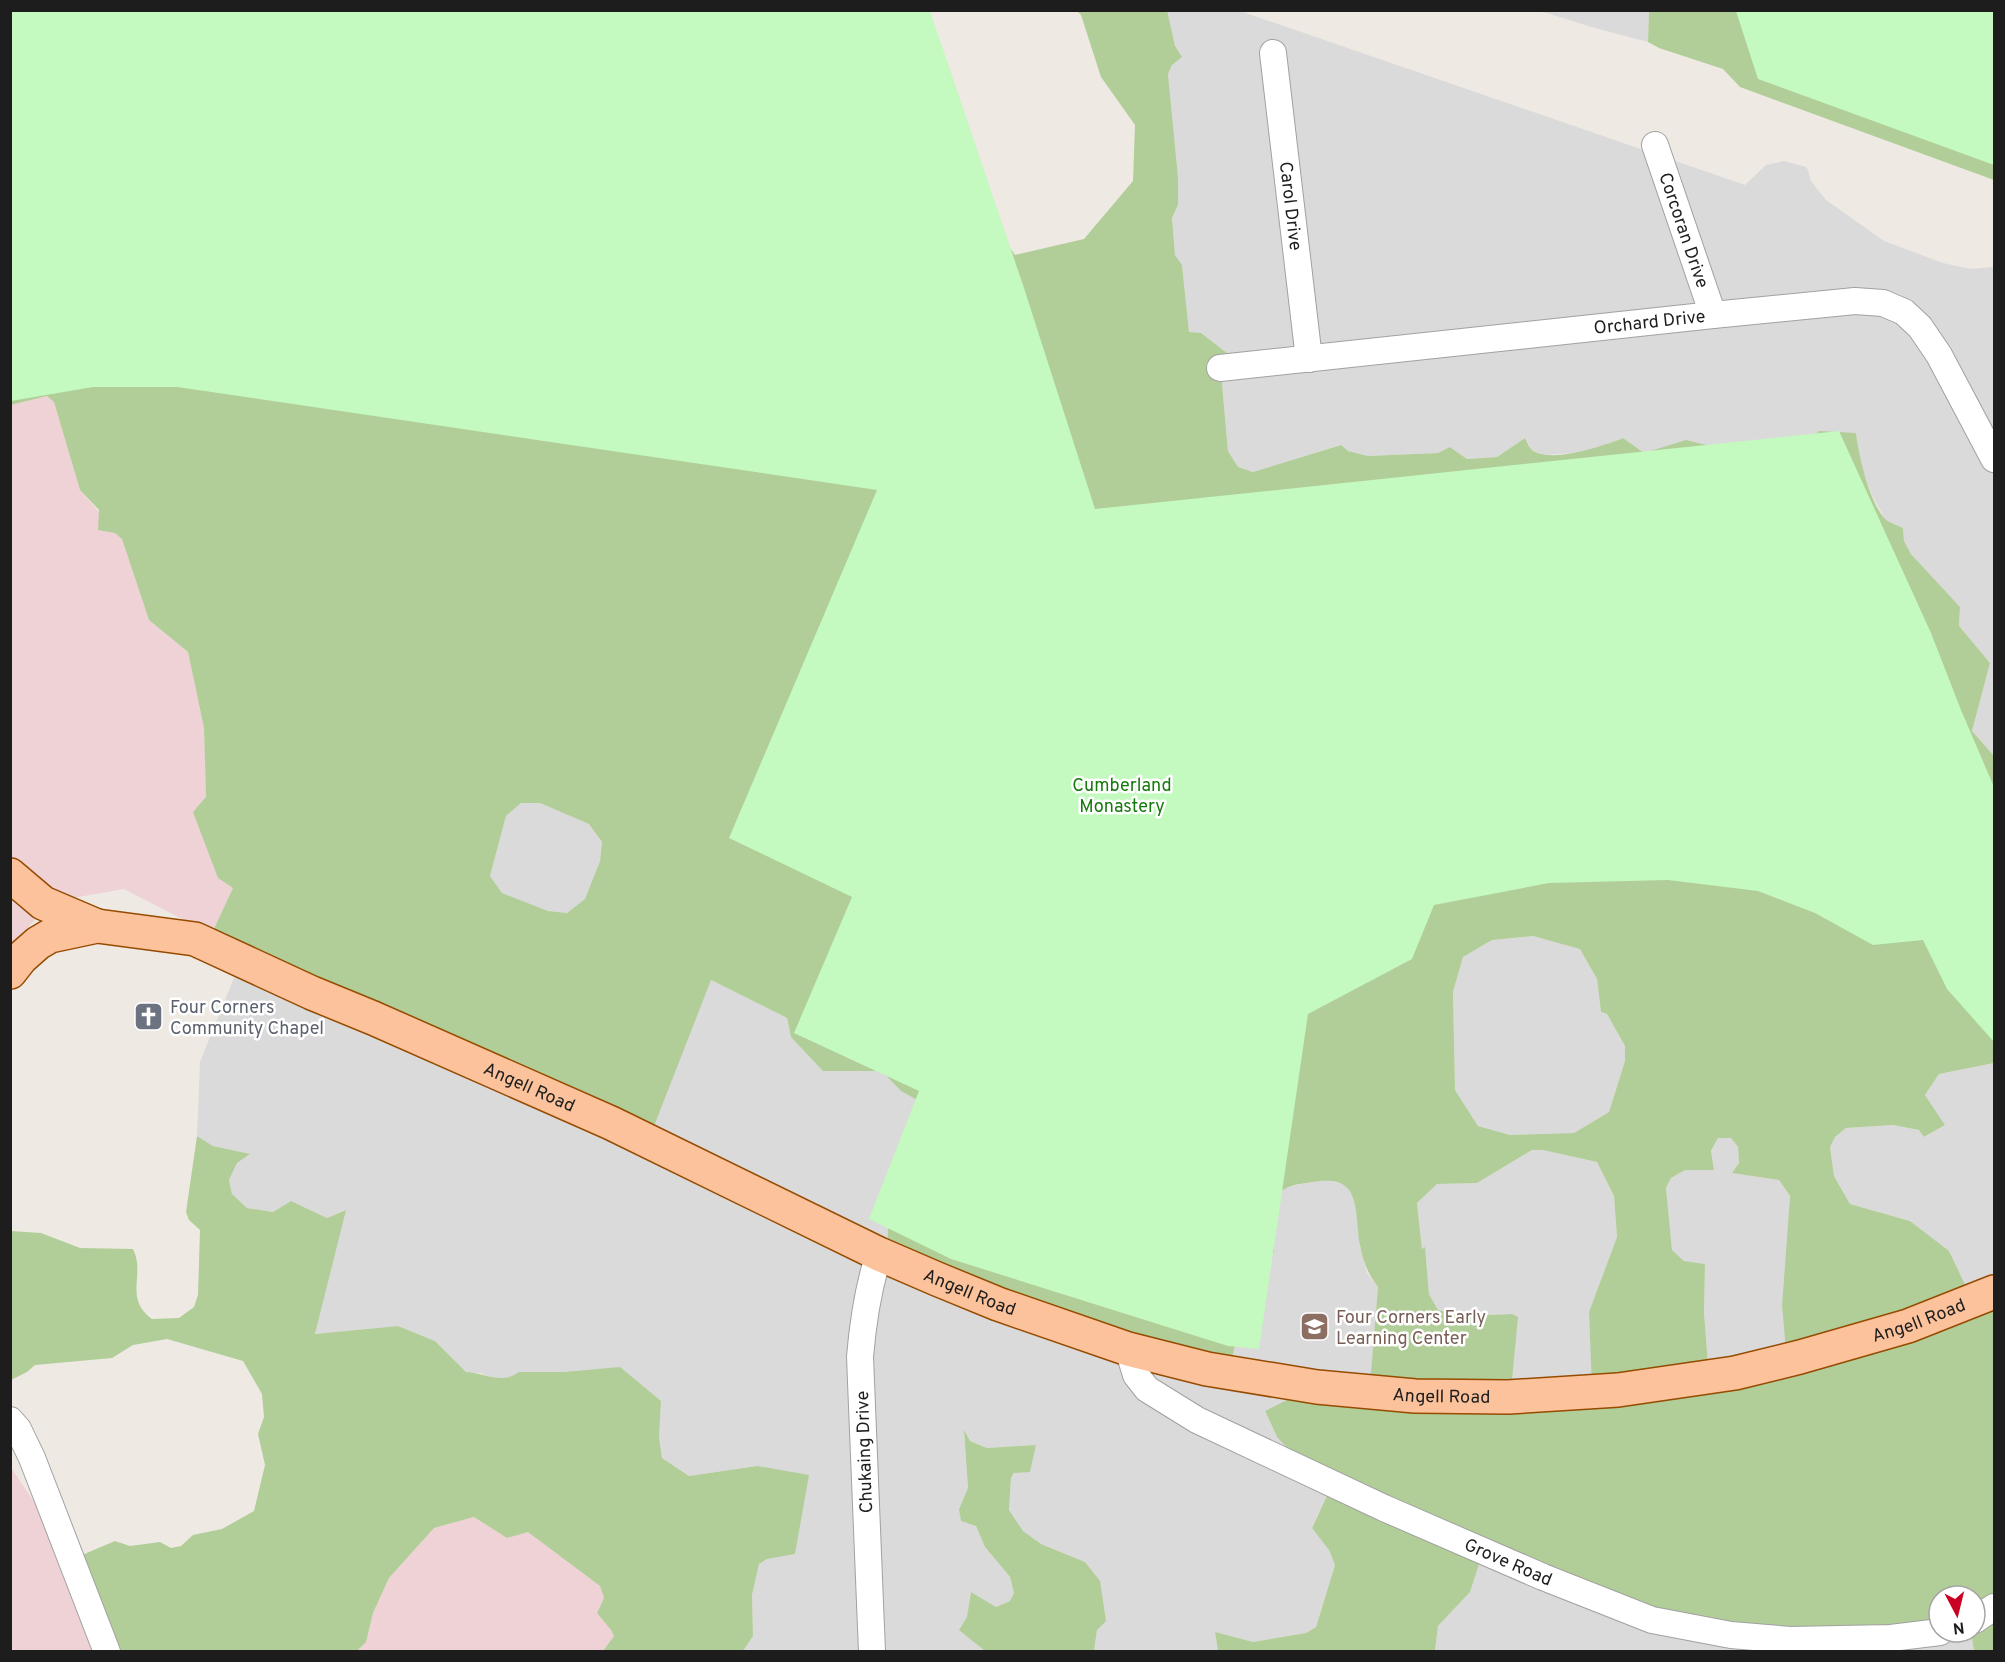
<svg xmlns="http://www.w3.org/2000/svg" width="2005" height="1662" font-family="Overpass,sans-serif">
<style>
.residential{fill:#dbdada}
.commercial{fill:#efd2d6}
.forest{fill:#b1ce98;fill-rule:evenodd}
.park{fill:#c4f9bf}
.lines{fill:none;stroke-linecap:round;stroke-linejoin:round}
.minor-casing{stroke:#a1a1a1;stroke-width:28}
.major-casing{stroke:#964b00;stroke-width:36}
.minor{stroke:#fff;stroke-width:26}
.major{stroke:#fbc29b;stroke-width:33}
.labels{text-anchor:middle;stroke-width:5;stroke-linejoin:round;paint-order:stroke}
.street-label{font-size:18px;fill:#1d1d1d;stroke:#fff}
.park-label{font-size:18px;fill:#157b0c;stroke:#fff}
.worship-label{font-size:18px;fill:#5b616d;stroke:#fff;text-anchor:start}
.education-label{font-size:18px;fill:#785e54;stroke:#fff;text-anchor:start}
</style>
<rect width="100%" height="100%" fill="#eee9e3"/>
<g class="residential">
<polygon points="1167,11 1240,11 1745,185 1766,165 1784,161 1806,167 1808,170 1811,181 1826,200 1884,241 1943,263 1971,269 1993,267 1994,756 1972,731 1990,663 1959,626 1960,607 1911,554 1904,541 1903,528 1886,521 1872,495 1860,463 1856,433 1802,448 1644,453 1623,438 1587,452 1543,455 1531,449 1525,438 1497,457 1467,459 1450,447 1438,453 1368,456 1348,451 1340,445 1253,472 1238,467 1228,451 1221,373 1189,332 1182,265 1175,255 1172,218 1178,205 1178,177 1168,74 1172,65 1175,46"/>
<polygon points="1540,11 1649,11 1648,42 1595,28"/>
<polygon points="521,803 540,803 590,824 602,842 600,861 585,900 567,913 548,911 502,893 490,876 506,816"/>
<polygon points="1533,936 1580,948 1597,979 1601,1012 1607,1014 1625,1046 1625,1061 1609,1112 1574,1133 1510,1135 1478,1126 1455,1090 1453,992 1463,957 1492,940"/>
<polygon points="244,953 711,980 787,1018 791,1037 882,1071 1250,1265 1272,1214 1274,1196 1286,1187 1325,1180 1344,1184 1355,1197 1360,1246 1367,1273 1378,1287 1370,1384 1265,1412 1277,1437 1308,1470 1332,1485 1312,1527 1329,1550 1335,1565 1316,1627 1306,1633 1253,1642 1215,1633 1218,1651 1094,1651 1097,1630 1085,1562 1041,1544 1023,1531 1009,1510 1011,1478 1036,1445 987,1448 970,1441 964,1432 968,1489 959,1509 976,1526 985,1547 1010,1577 1014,1593 1010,1601 996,1607 971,1592 967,1618 960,1630 985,1651 743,1651 753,1636 752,1595 759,1564 767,1559 757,1466 689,1476 662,1458 659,1437 661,1401 564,1372 519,1372 514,1376 498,1380 481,1373 466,1373 435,1341 398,1326 315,1334 345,1210 327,1218 291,1201 273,1212 247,1208 232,1194 229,1180 237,1163 249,1154 213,1146 197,1136 200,1062"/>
<polygon points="1994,1063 1994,1282 1968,1291 1948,1251 1910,1221 1850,1204 1834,1176 1830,1147 1835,1137 1846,1128 1893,1125 1919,1130 1925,1137 1945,1125 1925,1095 1939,1074"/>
<polygon points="1718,1138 1731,1138 1738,1147 1739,1163 1733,1173 1779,1180 1790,1196 1782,1305 1786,1352 1708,1364 1704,1313 1705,1265 1684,1261 1672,1250 1666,1188 1671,1178 1685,1170 1714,1170 1711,1152"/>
<polygon points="1532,1150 1543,1150 1597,1162 1614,1196 1617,1237 1589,1312 1593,1387 1511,1390 1512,1314 1462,1316 1438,1310 1429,1294 1425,1248 1422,1249 1417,1203 1437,1184 1477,1183"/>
<polygon points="1484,1548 1939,1632 1971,1632 1974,1651 1435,1652 1438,1626 1470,1592"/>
</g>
<g class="commercial">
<polygon points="47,396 54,402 80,490 122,539 149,620 188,652 204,728 206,797 233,888 212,933 207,932 124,889 67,899 36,918 11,948 11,953 11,405"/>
<polygon points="10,1466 73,1560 108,1651 11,1651"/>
<polygon points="474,1517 507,1538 528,1531 600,1586 604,1598 597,1613 611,1630 614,1636 603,1651 357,1652 366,1642 373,1613 389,1578 434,1528"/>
</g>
<g class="forest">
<path d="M1167 10 1175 46 1182 57 1172 65 1168 74 1178 177V205L1172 218 1175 255 1182 265 1189 332 1201 333 1232 357 1221 373 1228 451 1238 467 1253 472 1341 445 1348 451 1368 456 1438 453 1450 447 1467 459 1497 457 1525 438C1527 442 1529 447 1532 450 1551 464 1603 446 1623 438L1644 453 1686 440 1738 453 1802 448 1819 431 1856 433C1859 457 1869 501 1885 519 1889 523 1898 525 1903 528L1904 541 1911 554 1960 607 1959 626 1990 663 1972 731 1994 756V1063L1939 1074 1925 1095 1945 1125 1924 1137 1919 1130 1893 1125 1846 1128 1835 1137 1830 1147 1834 1176 1850 1204 1910 1221 1949 1251 1968 1291 1994 1282V1651H1974L1971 1632H1975V1596H1939V1624L1838 1632 1692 1623 1484 1549 1470 1592 1438 1626 1435 1651H1218L1215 1632 1253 1642 1306 1633 1316 1627 1335 1565 1329 1550 1312 1528 1332 1485 1308 1470 1277 1437 1265 1411 1305 1391 1370 1384 1378 1287C1368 1274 1363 1262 1360 1245 1354 1211 1363 1173 1313 1182 1295 1185 1289 1184 1275 1196L1272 1214 1274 1252 1250 1265 1231 1365H1224L887 1250 888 1229 911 1202 928 1106 901 1091 882 1071H823L791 1037 787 1018 711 980 649 1139 212 933 233 888 218 878 193 812 206 797 204 728 188 652 149 620 122 539 115 533 98 530 99 510 80 490 54 402 47 396 11 405V11L953 168 1015 255 1084 239 1133 181 1135 125 1101 77 1081 15 1077 11ZM521 803H540L589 824 602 842 600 861 585 899 567 913 548 911 502 893 490 876 506 816ZM1533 936 1580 949 1597 979 1601 1012 1607 1014 1625 1046V1061L1609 1112 1574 1133 1510 1135 1478 1126 1455 1090 1453 992 1463 957 1492 940ZM1718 1138H1731L1738 1147 1739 1163 1732 1173 1779 1180 1790 1196 1782 1305 1786 1352 1708 1364 1704 1313 1705 1264 1684 1261 1672 1250 1666 1188 1671 1178 1685 1170H1714L1711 1151ZM1532 1150H1543L1597 1162 1614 1196 1617 1237 1589 1312 1592 1387 1511 1390 1518 1317 1512 1314 1462 1316 1438 1310 1429 1294 1425 1247 1422 1249 1417 1203 1437 1184 1477 1183Z"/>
<polygon points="1649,11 1994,11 1994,180 1740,87 1723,69 1659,48 1648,42"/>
<path d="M197 1136 213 1146 250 1154 237 1163 229 1180 232 1194 247 1208 273 1212 291 1201 327 1218 346 1210 315 1334 398 1326 435 1341 466 1372C486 1373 501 1385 519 1372H564L620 1367 661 1401 659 1437 662 1458 689 1476 757 1466 809 1475 795 1554 767 1559 759 1564 752 1595 753 1636 743 1651H603L614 1636 611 1630 597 1613 604 1598 600 1586 528 1532 507 1538 474 1517 434 1528 389 1578 373 1613 366 1642 357 1651H108L75 1558 115 1541 130 1546 160 1542 171 1548 181 1546 193 1535 222 1529 254 1511 265 1465 258 1434 264 1417 262 1394 243 1361 167 1339 133 1345 112 1358 35 1365 27 1372 11 1380V1231L41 1233 80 1248 133 1249C146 1275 123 1297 152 1319L179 1318 194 1307 198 1295 200 1230 189 1220 186 1212Z"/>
<polygon points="964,1430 970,1441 987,1448 1036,1445 1030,1472 1014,1473 1011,1478 1009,1510 1023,1531 1041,1544 1085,1562 1100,1581 1106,1621 1097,1630 1094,1651 985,1651 959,1630 967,1617 971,1592 996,1607 1010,1601 1014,1593 1010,1577 985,1547 976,1526 961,1521 959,1509 968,1488"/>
</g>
<g class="park">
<polygon points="11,10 930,11 1023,285 1095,509 1839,431 1931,633 1961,710 1994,787 1994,1042 1947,989 1923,940 1873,945 1815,913 1758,891 1668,880 1549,883 1434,905 1412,959 1308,1014 1259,1349 1228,1346 951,1259 869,1219 919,1091 794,1033 852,897 729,838 877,490 177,387 93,387 11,401"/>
<polygon points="1736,11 1994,11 1994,165 1758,79"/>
</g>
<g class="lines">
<defs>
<g id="minor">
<path id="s1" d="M1273 53 1309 359"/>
<path id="s2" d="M1655 145 1713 315"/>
<path id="s3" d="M1220 368 1713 315 1855 301 1883 303 1904 312 1920 327 1939 355 1994 459"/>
<path id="s4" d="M1128 1349 1136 1375 1147 1389 1197 1420 1384 1508 1543 1577 1652 1620 1731 1635 1790 1640 1891 1638 1940 1632"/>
<polyline points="10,1420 18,1429 32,1458 107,1652"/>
<polyline points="1975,1620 1994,1607"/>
<path d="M872 1652 860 1357C863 1321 868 1288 879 1254"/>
</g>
<g id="major">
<polyline points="10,875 43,903 97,926"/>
<path id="s5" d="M10 972 21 958 38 943 50 936 97 926 195 939 312 993 373 1018 611 1123 879 1254 937 1279 998 1304 1128 1349 1207 1369 1317 1387 1415 1396 1508 1397 1618 1390 1735 1373 1800 1357 1908 1326 1994 1292"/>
</g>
</defs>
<use href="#minor" class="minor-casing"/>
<use href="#major" class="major-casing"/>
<use href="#minor" class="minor"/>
<use href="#major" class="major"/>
</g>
<defs>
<symbol id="church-square" viewBox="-11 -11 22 22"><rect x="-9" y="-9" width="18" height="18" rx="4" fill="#6b7280" stroke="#fff"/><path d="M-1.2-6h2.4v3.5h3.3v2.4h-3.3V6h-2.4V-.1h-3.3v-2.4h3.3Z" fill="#fff"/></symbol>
<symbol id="school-square" viewBox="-11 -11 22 22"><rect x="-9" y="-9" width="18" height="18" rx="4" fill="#8d6e63" stroke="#fff"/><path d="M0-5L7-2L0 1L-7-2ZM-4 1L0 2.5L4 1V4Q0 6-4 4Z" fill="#fff"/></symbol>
</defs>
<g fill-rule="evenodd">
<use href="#church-square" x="132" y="1000" width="33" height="33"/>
<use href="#school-square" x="1298" y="1310" width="33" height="33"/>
</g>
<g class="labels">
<g class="street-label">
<text dy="6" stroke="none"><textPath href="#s1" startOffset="154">Carol Drive</textPath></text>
<text dy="6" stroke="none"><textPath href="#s2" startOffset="90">Corcoran Drive</textPath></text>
<text dy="6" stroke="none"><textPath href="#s3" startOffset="432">Orchard Drive</textPath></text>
<text dy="6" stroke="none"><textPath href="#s5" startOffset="567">Angell Road</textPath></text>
<text dy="6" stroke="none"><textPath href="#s5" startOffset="1053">Angell Road</textPath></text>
<text dy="6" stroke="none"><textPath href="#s5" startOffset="2025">Angell Road</textPath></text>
<text dy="6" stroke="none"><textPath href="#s5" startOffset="1539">Angell Road</textPath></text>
<text transform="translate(864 1452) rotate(-92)" y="6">Chukaing Drive</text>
<text dy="6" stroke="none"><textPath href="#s4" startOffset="446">Grove Road</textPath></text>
</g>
<g class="park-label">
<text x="1122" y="791">Cumberland<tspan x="1122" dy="21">Monastery</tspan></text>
</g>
<g class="worship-label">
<text x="170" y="1013">Four Corners<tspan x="170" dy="21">Community Chapel</tspan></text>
</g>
<g class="education-label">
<text x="1336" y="1323">Four Corners Early<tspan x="1336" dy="21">Learning Center</tspan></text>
</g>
</g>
<rect width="2005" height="1662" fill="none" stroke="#1d1d1d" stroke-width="24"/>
<g transform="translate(1957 1614) rotate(173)"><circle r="28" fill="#ffffff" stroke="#a5a5a5" stroke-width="1.5"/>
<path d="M0-4.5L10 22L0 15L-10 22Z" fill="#ca0122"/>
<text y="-9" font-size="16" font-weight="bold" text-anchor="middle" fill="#1d1d1d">N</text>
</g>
</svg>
